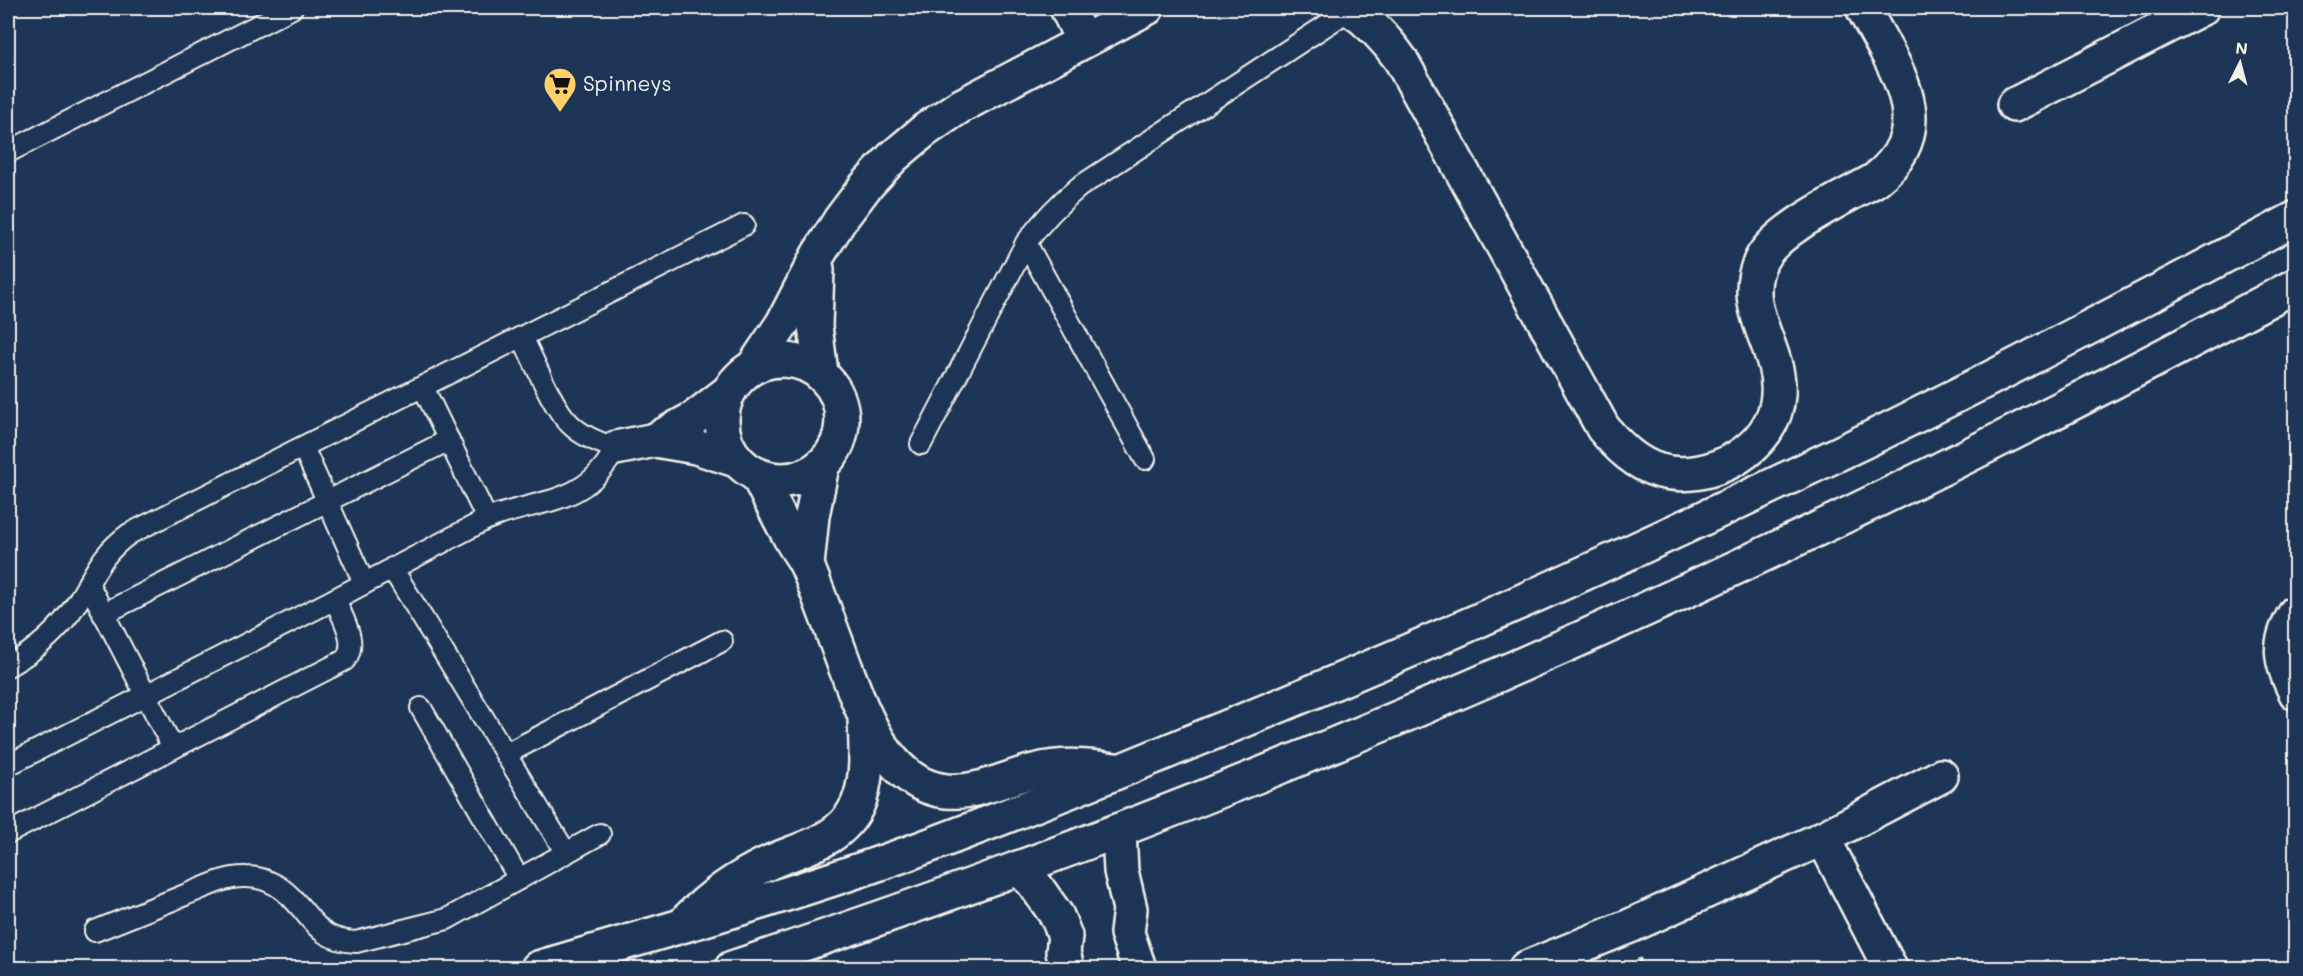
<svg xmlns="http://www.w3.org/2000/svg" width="2303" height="976" font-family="Mali,sans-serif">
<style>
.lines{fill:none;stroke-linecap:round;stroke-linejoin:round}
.lane-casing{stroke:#f4f1e8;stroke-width:24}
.street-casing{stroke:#f4f1e8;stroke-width:38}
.path{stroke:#f4f1e8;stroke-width:4;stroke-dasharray:6 4.5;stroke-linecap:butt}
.lane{stroke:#1d3557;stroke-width:20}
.street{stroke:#1d3557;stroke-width:33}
.labels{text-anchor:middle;stroke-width:4.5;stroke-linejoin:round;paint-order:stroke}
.poi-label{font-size:21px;fill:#f4f1e8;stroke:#1d3557;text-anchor:start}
</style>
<rect width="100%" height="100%" fill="#1d3557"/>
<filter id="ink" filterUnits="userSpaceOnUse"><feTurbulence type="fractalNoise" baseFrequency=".0167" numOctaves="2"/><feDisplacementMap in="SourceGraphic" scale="12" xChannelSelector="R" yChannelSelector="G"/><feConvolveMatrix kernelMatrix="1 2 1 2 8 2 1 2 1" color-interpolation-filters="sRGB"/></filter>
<g filter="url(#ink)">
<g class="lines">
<defs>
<g id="lane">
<polyline points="8,152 292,8"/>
<polyline points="1026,243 1145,459"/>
<polyline points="423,387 487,519"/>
<path d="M921 444 1026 243C1042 221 1058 204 1079 187L1351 9"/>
<polyline points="303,447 364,583"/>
<polyline points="392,568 566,853"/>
<polyline points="88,583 173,748"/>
<polyline points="103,614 449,440"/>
<path d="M8 666C35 651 59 631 76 604 95 575 99 556 129 534L744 225"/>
<polyline points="421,708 519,879"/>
<polyline points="506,754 722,641"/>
<path d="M8 765 335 599 487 519C540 498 585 507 616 448 599 443 582 436 570 424 552 407 534 360 522 337"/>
<path d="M8 833 345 660C359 642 342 618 335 599"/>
<path d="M95 931C125 919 155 907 185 895 204 888 225 876 246 877 264 877 279 885 291 897 315 921 318 940 356 942L447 919 600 834"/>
</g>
<g id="street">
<polyline points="1067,8 1083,41"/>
<path d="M1349 8C1370 22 1386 39 1401 60L1603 428C1619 447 1636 464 1660 471 1709 484 1775 449 1778 395 1782 347 1737 309 1761 260 1777 228 1844 198 1875 180 1943 127 1893 66 1863 8"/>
<polyline points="2014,105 2202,8"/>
<polyline points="817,269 815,326 821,373"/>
<circle cx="782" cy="420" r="60"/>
<polyline points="754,366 783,323 818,255 840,220 865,187 893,157 925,130 959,107 1147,8"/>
<polyline points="655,440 696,447 736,460"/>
<polyline points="616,448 655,440 693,419 728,392"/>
<path d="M758 476C769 498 780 519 792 541 797 550 804 558 808 568 820 598 831 628 842 658 860 705 885 785 946 791 977 794 1005 778 1034 771 1061 764 1088 766 1115 770"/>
<polyline points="807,565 812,516 822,466"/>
<path d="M2296 612C2276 643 2280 662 2296 693"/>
<polyline points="1119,832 1121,871 1130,909 1127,933 1139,968"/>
<polyline points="1823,838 1890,968"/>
<polyline points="1018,868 1033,882 1057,916 1065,936 1063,952 1067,968"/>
<path d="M688 919C711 896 737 878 766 864 800 848 839 843 857 806 869 780 866 747 865 719"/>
<path d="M538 968C661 932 785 897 906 854 999 820 1091 783 1183 745 1407 655 1626 557 1842 452 1995 378 2146 298 2296 218"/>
<path d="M732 968C1274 790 1795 556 2296 285"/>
<polyline points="1526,968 1630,926 1823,838 1941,776"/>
</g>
</defs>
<use href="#lane" class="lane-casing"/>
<use href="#street" class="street-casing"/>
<polyline class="path" points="1639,958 1642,968"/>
<use href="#lane" class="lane"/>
<use href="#street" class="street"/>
</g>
</g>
<defs>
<symbol id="supermarket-pin" viewBox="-11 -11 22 30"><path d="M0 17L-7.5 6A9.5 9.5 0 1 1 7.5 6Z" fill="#ffd166" stroke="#1d3557"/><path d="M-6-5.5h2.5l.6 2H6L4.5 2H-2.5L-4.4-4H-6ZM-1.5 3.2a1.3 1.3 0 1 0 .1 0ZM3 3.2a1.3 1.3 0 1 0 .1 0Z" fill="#111"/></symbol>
</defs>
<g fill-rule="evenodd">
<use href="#supermarket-pin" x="541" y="65" width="38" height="52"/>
</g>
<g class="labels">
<g class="poi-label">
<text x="583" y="91">Spinneys</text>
</g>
</g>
<rect width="2303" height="976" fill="none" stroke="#1d3557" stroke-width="30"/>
<rect x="15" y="15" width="2273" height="946" fill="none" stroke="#f4f1e8" stroke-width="2" filter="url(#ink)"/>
<g transform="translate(2240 63) rotate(6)" stroke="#1d3557" stroke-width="4.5" paint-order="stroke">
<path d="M0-4.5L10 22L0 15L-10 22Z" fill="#f4f1e8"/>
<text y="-9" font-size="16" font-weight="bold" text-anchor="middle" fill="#f4f1e8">N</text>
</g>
</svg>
